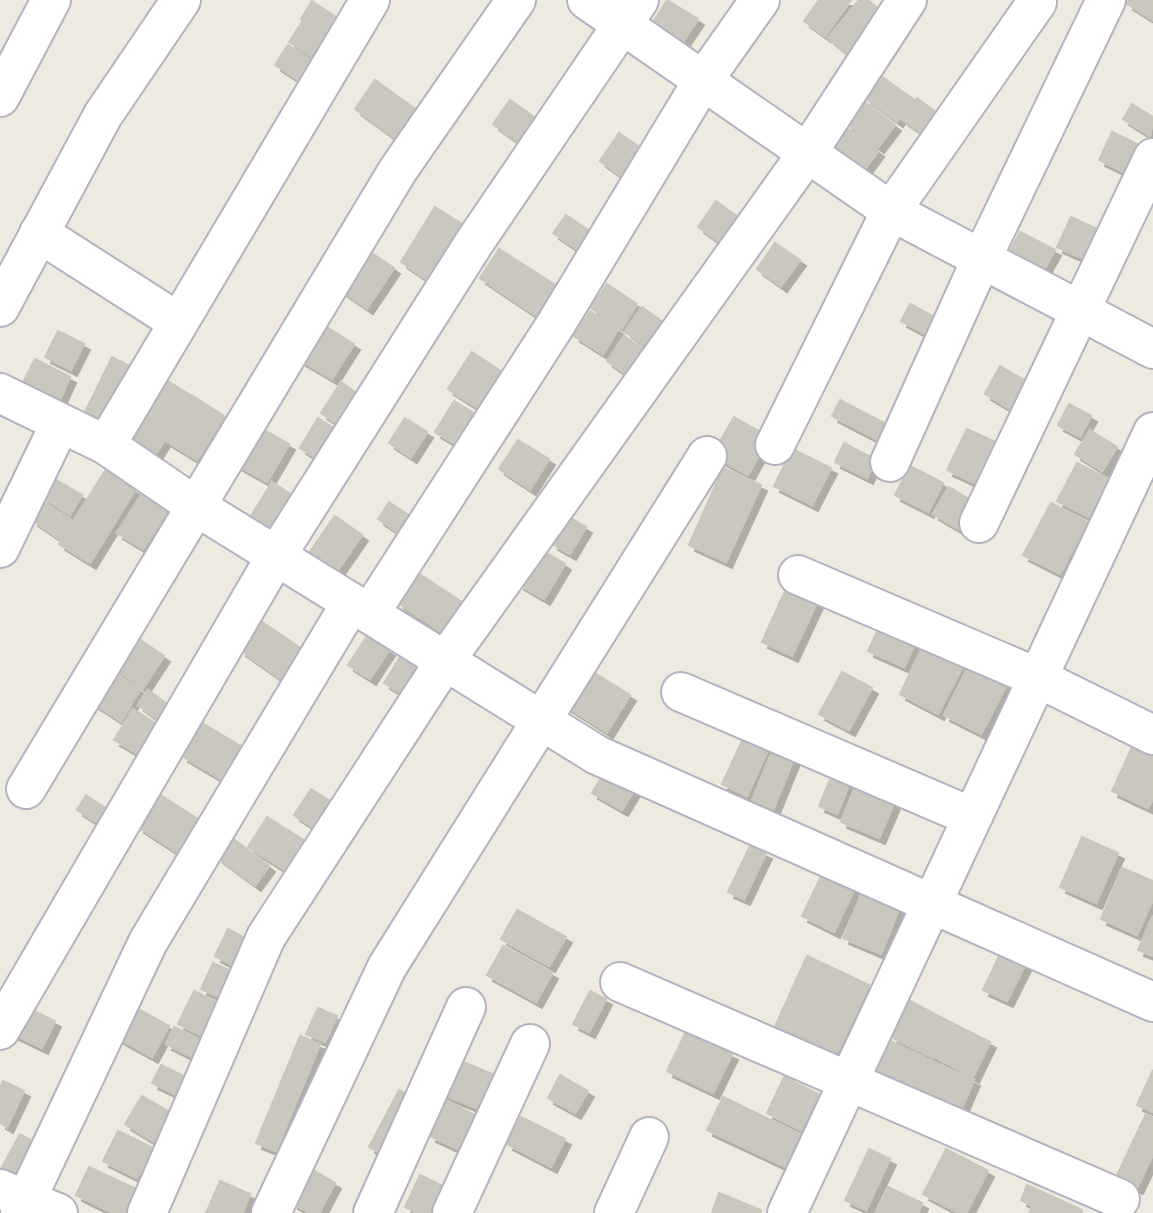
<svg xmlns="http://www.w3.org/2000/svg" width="1153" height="1213" font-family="'Roboto Condensed',sans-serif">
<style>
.building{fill:#cac8be;stroke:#cac6b9;stroke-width:2;filter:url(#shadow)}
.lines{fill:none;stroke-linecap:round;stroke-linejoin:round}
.minor-casing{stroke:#b3b3c0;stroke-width:42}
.minor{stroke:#fff;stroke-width:38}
</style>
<defs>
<filter id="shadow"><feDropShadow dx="6" dy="6" stdDeviation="0" flood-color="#0004"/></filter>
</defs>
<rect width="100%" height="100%" fill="#eeeae0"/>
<g class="building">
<polygon points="667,0 698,19 677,50 648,30"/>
<polygon points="819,0 851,0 825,36 804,21"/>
<polygon points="859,0 868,0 882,12 848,54 828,38"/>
<polygon points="1129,0 1153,0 1153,20 1127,4"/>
<polygon points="312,1 345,23 335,40 301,19"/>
<polygon points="302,22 335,43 322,63 289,42"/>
<polygon points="288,45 319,66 306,85 275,65"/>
<polygon points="881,76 913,99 897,121 865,98"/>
<polygon points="375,80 421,113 401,142 355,109"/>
<polygon points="917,98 945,119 930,139 902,119"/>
<polygon points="510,100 544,124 528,149 493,124"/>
<polygon points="862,100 895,125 878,147 846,123"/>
<polygon points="1132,104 1153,117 1150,136 1123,119"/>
<polygon points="843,125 878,151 857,180 822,154"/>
<polygon points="1112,132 1143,147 1130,175 1099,160"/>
<polygon points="619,133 651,155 631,183 600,161"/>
<polygon points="716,201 745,222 727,247 698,227"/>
<polygon points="435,207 467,227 432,283 401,262"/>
<polygon points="566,215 597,236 584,254 553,233"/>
<polygon points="1071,217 1108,234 1095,264 1057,247"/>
<polygon points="1020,232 1055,250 1041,275 1007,257"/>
<polygon points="775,243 800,260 781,286 757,269"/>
<polygon points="363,247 394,268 367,308 336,287"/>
<polygon points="499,249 560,288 540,318 480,278"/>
<polygon points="607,284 637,304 622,328 591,308"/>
<polygon points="910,304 942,321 933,338 901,321"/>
<polygon points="642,307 670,327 653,351 625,331"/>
<polygon points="590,311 618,329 603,354 574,336"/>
<polygon points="322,324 354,344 332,379 300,360"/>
<polygon points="58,331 84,344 71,370 45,357"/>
<polygon points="624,336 653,355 635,380 607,361"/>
<polygon points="472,352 504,373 481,410 448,389"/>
<polygon points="112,357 133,368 107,422 85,412"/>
<polygon points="35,359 70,377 57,406 20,388"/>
<polygon points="1000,366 1033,385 1017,413 985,394"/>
<polygon points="161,377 192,396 153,458 123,438"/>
<polygon points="341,382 365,399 345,429 321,413"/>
<polygon points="193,396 224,416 197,460 166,441"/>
<polygon points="840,400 890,426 882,442 832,416"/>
<polygon points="454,401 482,418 464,449 435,432"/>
<polygon points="1069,404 1091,416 1080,437 1058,425"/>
<polygon points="734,417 769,437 748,475 712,455"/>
<polygon points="318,418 339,431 321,461 300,448"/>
<polygon points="405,418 427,432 411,457 389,443"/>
<polygon points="259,427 289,444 267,482 237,465"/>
<polygon points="967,429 1004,446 983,487 947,470"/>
<polygon points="1090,430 1117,447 1102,471 1075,454"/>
<polygon points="518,440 549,459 530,489 499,469"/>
<polygon points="844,443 876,460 867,478 835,462"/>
<polygon points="792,449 831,468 812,505 774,486"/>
<polygon points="1077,463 1110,480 1091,518 1057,501"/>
<polygon points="910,466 943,483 928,512 895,495"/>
<polygon points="723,468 761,485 726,562 689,545"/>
<polygon points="105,471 135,490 90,563 59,544"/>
<polygon points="53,478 82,495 70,515 42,497"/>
<polygon points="272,482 300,500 279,534 251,516"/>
<polygon points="949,487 977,504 962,531 933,514"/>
<polygon points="144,491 170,507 143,549 117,533"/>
<polygon points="43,502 72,521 60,539 32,520"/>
<polygon points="389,502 416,520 405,537 378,519"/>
<polygon points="1051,503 1087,522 1060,574 1023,555"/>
<polygon points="335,516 362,535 335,574 307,556"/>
<polygon points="569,517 586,527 570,554 552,544"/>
<polygon points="539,548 565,564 544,599 518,584"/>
<polygon points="418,573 462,602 442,632 398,603"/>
<polygon points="788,584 819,598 792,656 762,642"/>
<polygon points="261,621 305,651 284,681 240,650"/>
<polygon points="881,623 917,639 904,667 868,651"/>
<polygon points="132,634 164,656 143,688 111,666"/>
<polygon points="367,636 389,650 370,679 348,665"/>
<polygon points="924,644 964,664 938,714 900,694"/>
<polygon points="401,656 424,671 407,697 384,683"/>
<polygon points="969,665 1007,684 981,734 944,715"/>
<polygon points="587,668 630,695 607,732 564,705"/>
<polygon points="110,671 140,689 121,721 91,702"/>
<polygon points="842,672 872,688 849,730 819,714"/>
<polygon points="148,690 177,711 167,726 138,705"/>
<polygon points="133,709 166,730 148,760 114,740"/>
<polygon points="202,723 256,755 236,788 182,756"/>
<polygon points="747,730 772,741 747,796 722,784"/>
<polygon points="1138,734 1153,741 1153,798 1148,808 1112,791"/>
<polygon points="776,742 797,751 773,810 752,801"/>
<polygon points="834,770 852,777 837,814 819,806"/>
<polygon points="605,772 634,790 622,810 592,793"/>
<polygon points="858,780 897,796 879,838 841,822"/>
<polygon points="311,789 335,804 319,831 294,815"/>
<polygon points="159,794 201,821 180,854 138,827"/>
<polygon points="86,795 113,813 104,827 77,810"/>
<polygon points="267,817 307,842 288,872 248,847"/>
<polygon points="231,837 269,866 255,885 217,857"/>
<polygon points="1082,837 1118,853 1096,903 1060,887"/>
<polygon points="750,846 766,853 744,899 728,892"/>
<polygon points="1122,868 1153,881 1153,899 1137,935 1101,919"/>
<polygon points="823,872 855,888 834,932 802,916"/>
<polygon points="862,893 899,909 881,954 843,938"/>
<polygon points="517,910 566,937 549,966 501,939"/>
<polygon points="1153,916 1153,956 1138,950"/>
<polygon points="228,929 252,942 238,968 215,956"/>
<polygon points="503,946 552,973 536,1002 487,975"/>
<polygon points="1000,954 1025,965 1007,1001 983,990"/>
<polygon points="807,956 869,985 833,1061 772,1033"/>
<polygon points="213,963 236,973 224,999 201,989"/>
<polygon points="194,991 223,1005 207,1038 178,1024"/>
<polygon points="590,991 606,999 589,1032 573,1024"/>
<polygon points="910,1001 952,1023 934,1058 891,1037"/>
<polygon points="23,1006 55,1021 42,1048 11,1033"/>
<polygon points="133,1006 169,1026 152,1057 116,1037"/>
<polygon points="318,1008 337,1016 325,1042 306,1034"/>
<polygon points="954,1024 990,1042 973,1077 937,1058"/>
<polygon points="174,1027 207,1043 198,1060 166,1044"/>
<polygon points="686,1032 732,1054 713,1093 667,1071"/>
<polygon points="300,1036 320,1044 276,1151 256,1143"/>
<polygon points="890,1041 932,1061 912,1102 870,1082"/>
<polygon points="456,1059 502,1078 489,1113 442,1094"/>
<polygon points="933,1062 974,1080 956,1121 915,1102"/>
<polygon points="161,1065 190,1079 181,1097 152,1083"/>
<polygon points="1153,1070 1153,1112 1137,1105"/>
<polygon points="560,1075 588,1091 575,1113 548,1098"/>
<polygon points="784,1077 818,1094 801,1130 767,1113"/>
<polygon points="3,1081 24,1091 7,1127 0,1123 0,1088"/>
<polygon points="399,1090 417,1100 388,1156 369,1147"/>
<polygon points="142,1096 170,1112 153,1141 125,1124"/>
<polygon points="723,1097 802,1135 786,1167 707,1130"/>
<polygon points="447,1101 487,1121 471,1155 430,1136"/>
<polygon points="1146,1114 1153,1118 1153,1154 1137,1188 1116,1177"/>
<polygon points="521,1117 565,1139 551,1167 507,1144"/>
<polygon points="118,1131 153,1148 137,1178 103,1161"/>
<polygon points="20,1134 43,1147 25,1182 1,1169"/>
<polygon points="869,1149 890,1159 866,1210 845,1200"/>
<polygon points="946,1149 988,1171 966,1213 959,1213 923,1194"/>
<polygon points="89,1167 136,1189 124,1213 113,1213 76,1195"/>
<polygon points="311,1169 335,1183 319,1213 310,1213 292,1203"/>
<polygon points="420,1175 449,1189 437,1213 418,1213 405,1207"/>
<polygon points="220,1181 250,1194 242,1213 206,1213"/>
<polygon points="1027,1185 1082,1210 1081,1213 1029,1213 1033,1206 1021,1200"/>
<polygon points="888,1187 922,1203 918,1213 876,1212"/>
<polygon points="719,1193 761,1210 760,1213 712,1213"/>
</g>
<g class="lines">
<defs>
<g id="minor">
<polyline points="587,0 891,211 1153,349"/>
<polyline points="0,97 51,0"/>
<polyline points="39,233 178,322"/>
<polyline points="0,307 103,115 181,0"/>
<polyline points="0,393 106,445 194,505 597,755 1153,1002"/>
<polyline points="106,445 370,0"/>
<polyline points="775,445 891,211 1037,2"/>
<polyline points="890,462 981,260 1106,0"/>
<polyline points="979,523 1153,158"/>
<polyline points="0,548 60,424"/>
<polyline points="798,575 1036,677 1153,735"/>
<polyline points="370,613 556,324 702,82 760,0"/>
<polyline points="681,692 972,817"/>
<polyline points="26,789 398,170 516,0"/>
<polyline points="620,982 1120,1199"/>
<polyline points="0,1030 276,556 474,243 639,0"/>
<polyline points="0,1189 58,1213"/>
<polyline points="20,1213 148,942 351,603"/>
<polyline points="147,1213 266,937 445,661 806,155 907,0"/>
<polyline points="271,1213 387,967 707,456"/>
<polyline points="373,1213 466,1007"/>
<polyline points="452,1213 530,1044"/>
<polyline points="614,1213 649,1137"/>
<polyline points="787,1213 1153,432"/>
</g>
</defs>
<use href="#minor" class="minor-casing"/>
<use href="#minor" class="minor"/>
</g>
</svg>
